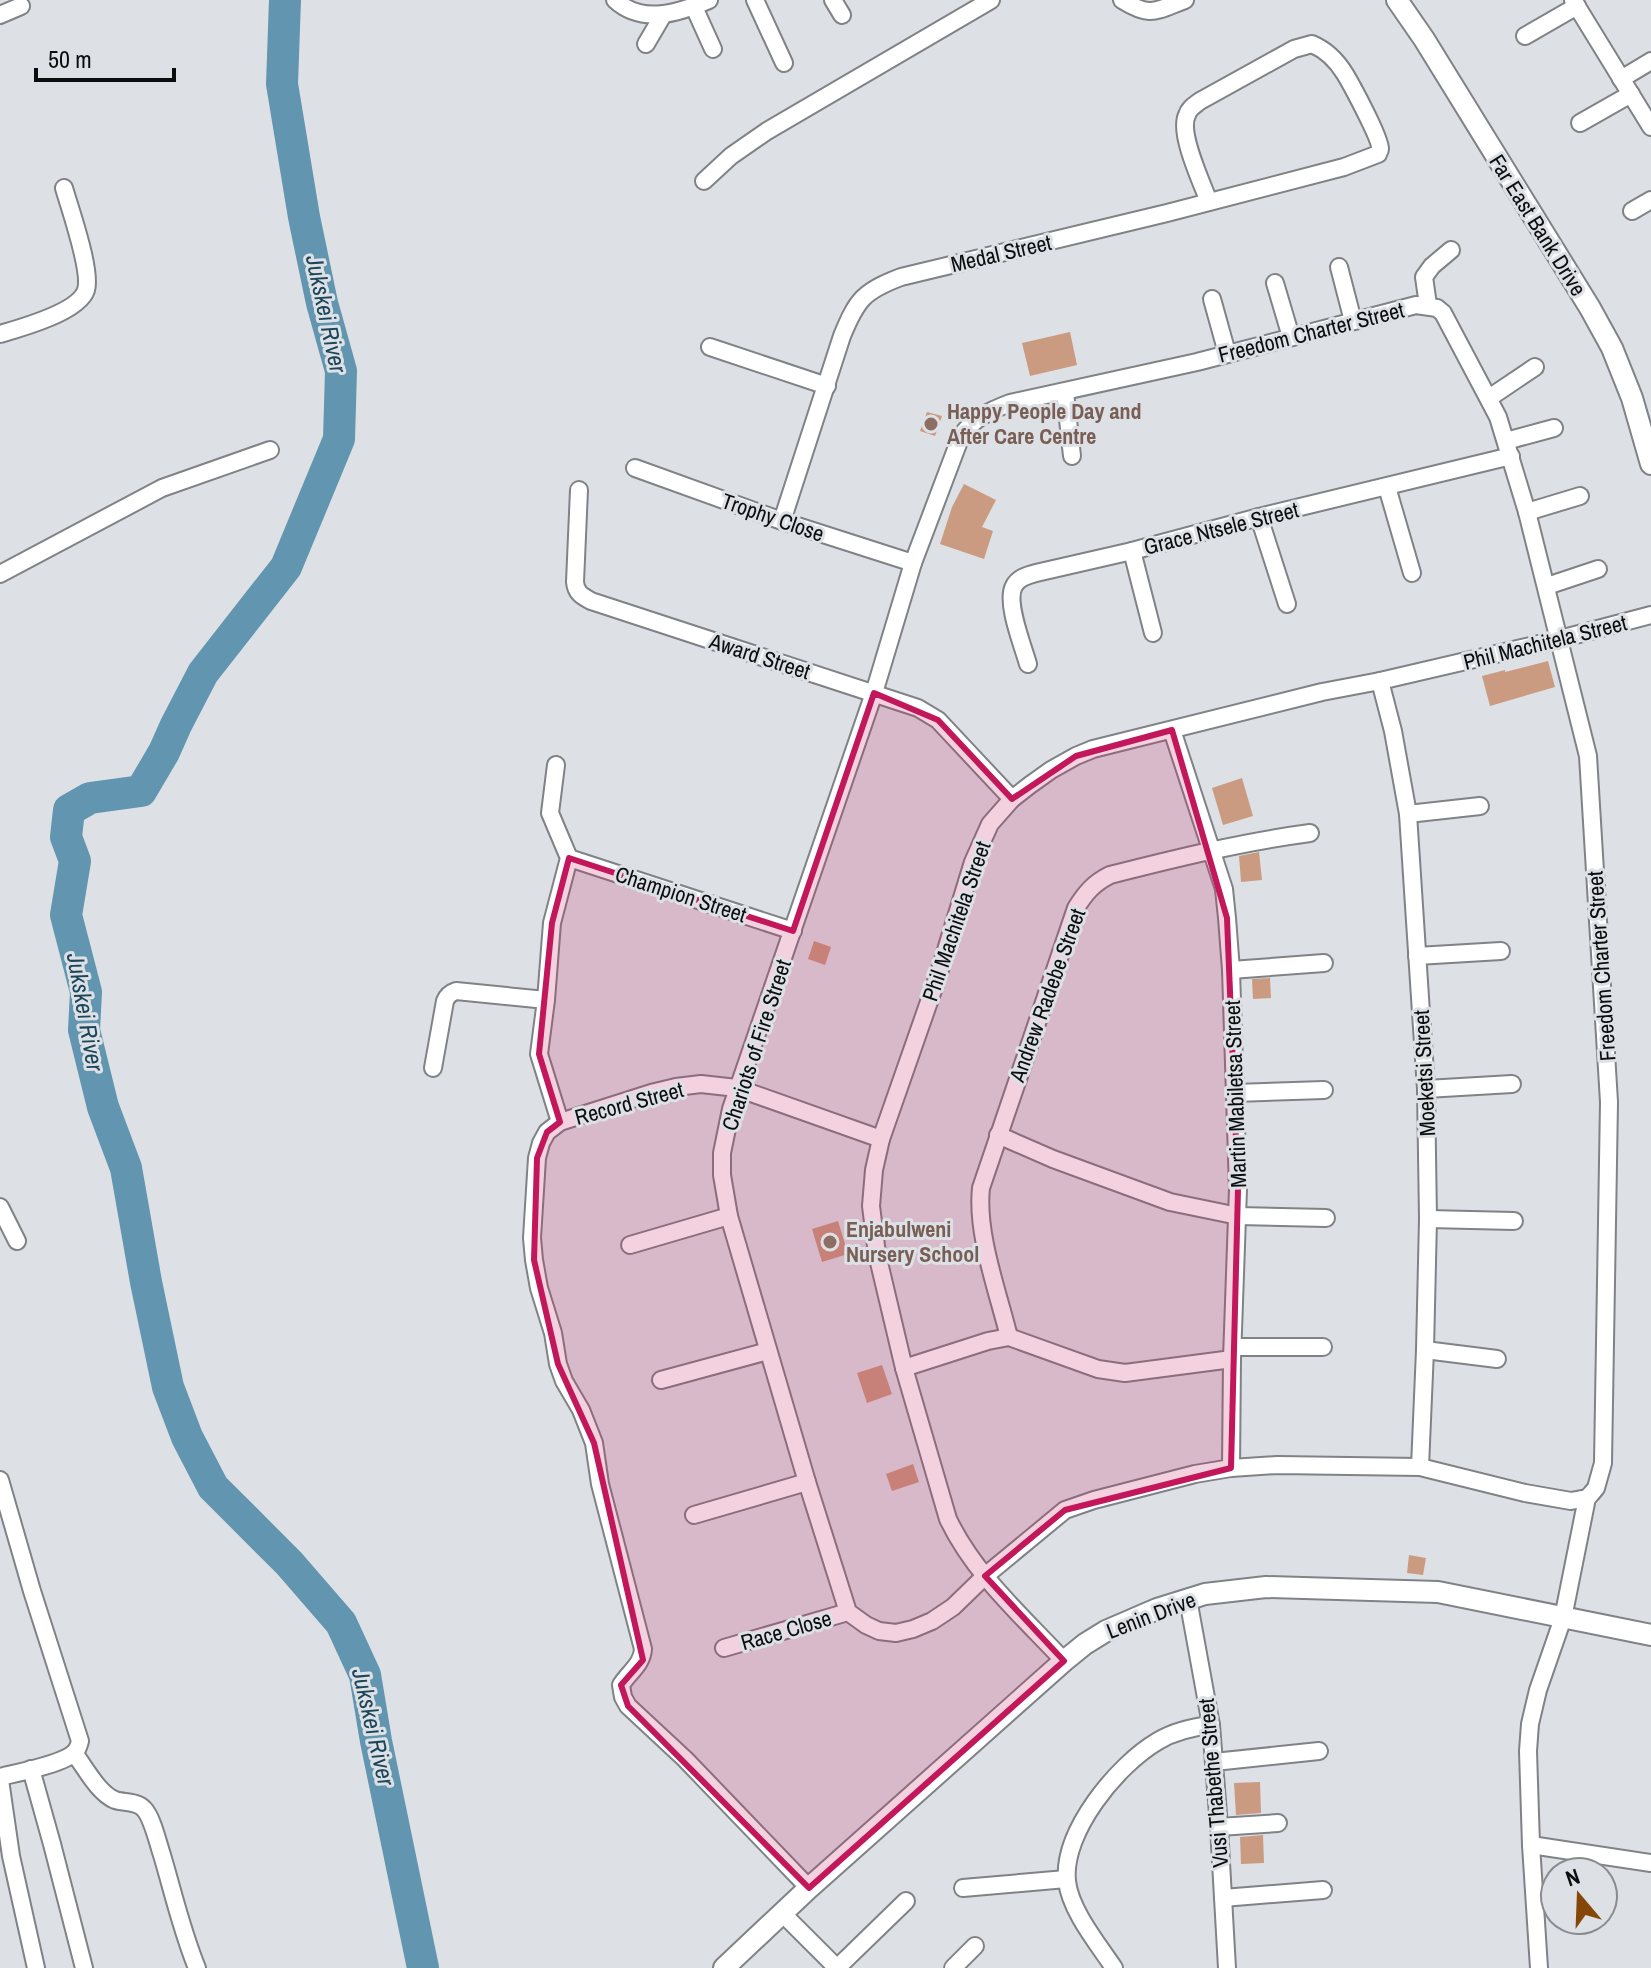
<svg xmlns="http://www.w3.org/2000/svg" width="1651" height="1968" font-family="'Archivo Narrow',sans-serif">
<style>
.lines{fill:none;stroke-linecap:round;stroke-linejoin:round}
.river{stroke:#6295af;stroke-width:32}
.building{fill:#ca9b81}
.minor-casing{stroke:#7f8286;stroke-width:20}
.tertiary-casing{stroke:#7f8286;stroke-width:24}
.minor{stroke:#fff;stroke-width:16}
.tertiary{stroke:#fff;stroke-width:20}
.marked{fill:#c2185b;fill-opacity:0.2;stroke:#c2185b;stroke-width:6;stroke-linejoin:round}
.education-dot{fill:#8d6e63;stroke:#dde1e5;stroke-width:3}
.labels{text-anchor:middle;stroke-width:6;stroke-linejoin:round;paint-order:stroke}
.street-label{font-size:22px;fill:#0c0d0e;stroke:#dde1e5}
.education-label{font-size:22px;font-weight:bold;fill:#785e54;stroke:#dde1e5;text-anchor:start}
.water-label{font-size:24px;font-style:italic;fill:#1b465a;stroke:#dde1e5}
</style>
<rect width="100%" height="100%" fill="#dde1e5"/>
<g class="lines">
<polyline class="river" points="285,0 282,84 304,217 322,303 341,371 339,439 286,567 203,673 176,725 164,752 141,791 90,798 69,810 66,837 75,861 66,915 86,992 84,1030 103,1107 126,1168 146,1282 168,1387 187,1437 213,1487 289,1563 341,1623 365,1675 376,1741 423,1968"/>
</g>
<g class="building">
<polygon points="1070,332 1077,365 1030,376 1022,343"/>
<polygon points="927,412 942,416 935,436 920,431"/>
<polygon points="964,484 996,500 982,527 993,531 984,559 940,544 952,507"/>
<polygon points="1548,661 1555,687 1490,706 1482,676 1505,670 1505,672"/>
<polygon points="1242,778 1253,816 1223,825 1212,788"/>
<polygon points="1259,852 1262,880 1241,882 1239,856"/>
<polygon points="814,941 831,947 825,965 808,959"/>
<polygon points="1270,978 1271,998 1253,999 1252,979"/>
<polygon points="838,1221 848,1254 822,1262 812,1229"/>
<polygon points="882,1365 892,1394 867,1403 857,1373"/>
<polygon points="913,1464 919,1482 892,1491 886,1474"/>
<polygon points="1409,1555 1426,1558 1423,1575 1407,1573"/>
<polygon points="1260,1782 1261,1813 1236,1815 1234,1783"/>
<polygon points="1263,1835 1264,1863 1241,1864 1240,1837"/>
</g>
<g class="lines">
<defs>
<g id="minor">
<path d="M615 0C642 25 679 13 709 0"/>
<polyline points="755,0 784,63"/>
<polyline points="833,0 842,15"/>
<path d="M1122 0C1151 18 1155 11 1185 0"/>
<polyline points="1573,0 1651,127"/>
<polyline points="694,7 713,49"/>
<polyline points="0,15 21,6"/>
<polyline points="1525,36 1577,6"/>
<polyline points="646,44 663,15"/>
<polyline points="1621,79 1651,61"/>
<polyline points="1580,123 1631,94"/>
<polyline points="704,181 731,156 767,131 991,0"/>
<polyline points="1632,211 1651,200"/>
<polyline points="1339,267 1353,321"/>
<polyline points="1275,283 1291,337"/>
<polyline points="1212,299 1227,353"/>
<path d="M1416 305 1437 308 1443 313 1498 417 1527 512 1588 756 1609 1102 1603 1463 1596 1488 1591 1494 1587 1498 1571 1501 1525 1493 1420 1467 1277 1465 1231 1468 1195 1474 1094 1500 1065 1510 985 1576 953 1607 932 1621 913 1629 896 1633 879 1631 866 1625 848 1612 807 1482 729 1216 722 1175V1153L731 1109 874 693 913 563 961 436C974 418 989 411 1010 403L1197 362Z"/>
<polyline points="1428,305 1424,277 1432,266 1451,250"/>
<path d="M0 334C21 328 79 312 86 290 92 271 70 209 64 188"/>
<polyline points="710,347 827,386"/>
<polyline points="1065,392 1072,456"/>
<polyline points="1489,398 1535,367"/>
<polyline points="1506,441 1554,428"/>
<polyline points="635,468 782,521 913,563"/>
<polyline points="1387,487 1412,573"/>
<path d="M579 490 575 582C576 593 582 596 591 601L918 708 938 720 1012 799"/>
<polyline points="1527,512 1580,496"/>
<polyline points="1259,517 1287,604"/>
<path d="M782 521 842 336C857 299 864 291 901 277L1167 213 1344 167 1378 154C1378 153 1380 151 1380 149 1381 139 1351 84 1345 74 1337 61 1326 50 1312 44L1294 49 1200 101C1195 105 1189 108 1187 115 1178 133 1202 183 1209 202"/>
<polyline points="1132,551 1153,633"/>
<polyline points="0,574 162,488 270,450"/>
<polyline points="1547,586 1598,569"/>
<path d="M1028 664C1023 646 1005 602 1014 586 1018 578 1028 575 1036 573L1132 551 1259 517 1511 456"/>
<polyline points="1380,681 1393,731 1408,814 1426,1089 1428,1219 1425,1350 1420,1467"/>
<polyline points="1172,730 1224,889 1227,918 1231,970 1238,1189 1232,1359 1231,1468"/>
<polyline points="556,765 550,813 569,858 552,923 546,1000 539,1054 560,1122"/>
<polyline points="1408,814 1480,806"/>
<polyline points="569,858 793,931"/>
<polyline points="1417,956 1501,951"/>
<polyline points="1231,970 1324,963"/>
<path d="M433 1068 445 1001C447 996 450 993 456 991L546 1000"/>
<polyline points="1426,1089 1512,1084"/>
<polyline points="1235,1093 1324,1090"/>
<polyline points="998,1135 1053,1159 1170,1202 1238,1216 1326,1218"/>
<polyline points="0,1207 17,1241"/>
<polyline points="1428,1219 1514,1221"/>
<polyline points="630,1245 729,1216"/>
<path d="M1009 1337C998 1292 976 1234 981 1188L1076 908C1086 892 1094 883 1110 875 1177 858 1242 842 1310 833"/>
<polyline points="1233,1347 1323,1347"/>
<polyline points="1425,1350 1497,1359"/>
<polyline points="904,1368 988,1341 1009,1337 1098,1369 1125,1373 1232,1359"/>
<polyline points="661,1380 768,1351"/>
<path d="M0 1480 32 1591 80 1741C79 1745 78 1749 75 1752 64 1764 16 1773 0 1777"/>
<polyline points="694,1515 807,1482"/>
<polyline points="1188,1599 1211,1725 1219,1827 1227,1968"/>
<polyline points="724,1648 848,1612"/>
<path d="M1064 1661C1023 1617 974 1574 948 1519L904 1368 877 1254 871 1206 874 1170 881 1139 938 976 973 862 990 824 1012 799 1030 785 1051 770 1076 756 1093 749 1322 692 1380 681 1560 639 1651 615"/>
<path d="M74 1753C85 1767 98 1793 115 1800 124 1803 137 1801 144 1809 152 1817 158 1843 162 1855 173 1892 182 1932 197 1968"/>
<polyline points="1214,1762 1319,1751"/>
<polyline points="31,1769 52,1844 84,1968"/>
<polyline points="0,1780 11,1856 36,1968"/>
<polyline points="1219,1827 1278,1823"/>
<polyline points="1531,1845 1651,1863"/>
<path d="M809 1888 685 1759 628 1706 623 1697 621 1685C629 1672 642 1665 643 1649L600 1484 594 1443 581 1410 564 1381 558 1364 553 1333 539 1288 534 1260 532 1238 537 1158 541 1143 547 1132 560 1122 651 1093 676 1087 701 1084 737 1088 881 1139"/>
<polyline points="963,1888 1066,1879"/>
<polyline points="1223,1898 1323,1890"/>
<polyline points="783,1914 837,1968 906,1901"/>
<polyline points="953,1968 975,1946"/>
<path d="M1114 1968C1098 1944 1070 1910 1067 1881 1062 1832 1117 1765 1158 1741 1173 1732 1193 1727 1211 1725"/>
<polyline points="1539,1968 1531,1845 1528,1751 1530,1724 1538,1690 1563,1618 1587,1498"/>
</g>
<g id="tertiary">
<polyline points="1397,0 1424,39 1590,308 1612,348 1632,398 1651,464"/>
<polyline points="724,1968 809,1888 1064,1661 1085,1644 1106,1631 1157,1609 1205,1594 1266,1587 1438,1592 1651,1635"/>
</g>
</defs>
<use href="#minor" class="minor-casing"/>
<use href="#tertiary" class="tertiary-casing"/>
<use href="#minor" class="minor"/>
<use href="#tertiary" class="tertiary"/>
</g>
<path class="marked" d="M874 693 938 720 1012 799 1076 756 1172 730 1227 918 1238 1189 1231 1468 1065 1510 985 1576 1064 1661 809 1888 628 1706 621 1685 643 1660 594 1443 558 1364 534 1260 537 1158 547 1132 560 1122 539 1054 552 923 569 858 793 931Z"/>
<g class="education-dot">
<circle cx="931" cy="424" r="8"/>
<circle cx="830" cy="1242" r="8"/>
</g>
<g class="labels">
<g class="street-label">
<text transform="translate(1538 225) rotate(58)" y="8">Far East Bank Drive</text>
<text transform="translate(1001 253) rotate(-13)" y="8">Medal Street</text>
<text transform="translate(1311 332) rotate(-14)" y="8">Freedom Charter Street</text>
<text transform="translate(773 517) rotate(19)" y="8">Trophy Close</text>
<text transform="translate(1221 528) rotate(-14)" y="8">Grace Ntsele Street</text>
<text transform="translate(1545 642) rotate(-14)" y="8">Phil Machitela Street</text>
<text transform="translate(760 656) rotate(18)" y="8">Award Street</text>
<text transform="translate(681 894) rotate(18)" y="8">Champion Street</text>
<text transform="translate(956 921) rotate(-71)" y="8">Phil Machitela Street</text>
<text transform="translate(1601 966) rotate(-94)" y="8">Freedom Charter Street</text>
<text transform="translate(1047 995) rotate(-70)" y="8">Andrew Radebe Street</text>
<text transform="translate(756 1045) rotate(-72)" y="8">Chariots of Fire Street</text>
<text transform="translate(1424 1073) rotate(-93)" y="8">Moeketsi Street</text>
<text transform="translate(1235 1094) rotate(-92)" y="8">Martin Mabiletsa Street</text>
<text transform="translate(629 1103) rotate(-15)" y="8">Record Street</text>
<text transform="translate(1151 1615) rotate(-21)" y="8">Lenin Drive</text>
<text transform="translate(786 1630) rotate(-16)" y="8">Race Close</text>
<text transform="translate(1213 1783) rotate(-95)" y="8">Vusi Thabethe Street</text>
</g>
<g class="education-label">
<text x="947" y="419">Happy People Day and<tspan x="947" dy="25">After Care Centre</tspan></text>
<text x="846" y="1237">Enjabulweni<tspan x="846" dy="25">Nursery School</tspan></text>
</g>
<g class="water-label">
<text transform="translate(326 314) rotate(78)" y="8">Jukskei River</text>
<text transform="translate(85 1012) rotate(80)" y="8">Jukskei River</text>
<text transform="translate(373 1727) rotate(77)" y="8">Jukskei River</text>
</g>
</g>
<g transform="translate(1579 1896) rotate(341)"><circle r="38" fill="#dde1e5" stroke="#898c8f" stroke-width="2"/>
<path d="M0-6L14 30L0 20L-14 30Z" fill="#854708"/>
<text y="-12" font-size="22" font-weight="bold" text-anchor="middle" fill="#0c0d0e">N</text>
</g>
<path d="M36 68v12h138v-12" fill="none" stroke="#0c0d0e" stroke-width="4"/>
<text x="48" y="68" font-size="24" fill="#0c0d0e" stroke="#dde1e5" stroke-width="6" paint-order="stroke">50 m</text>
</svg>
